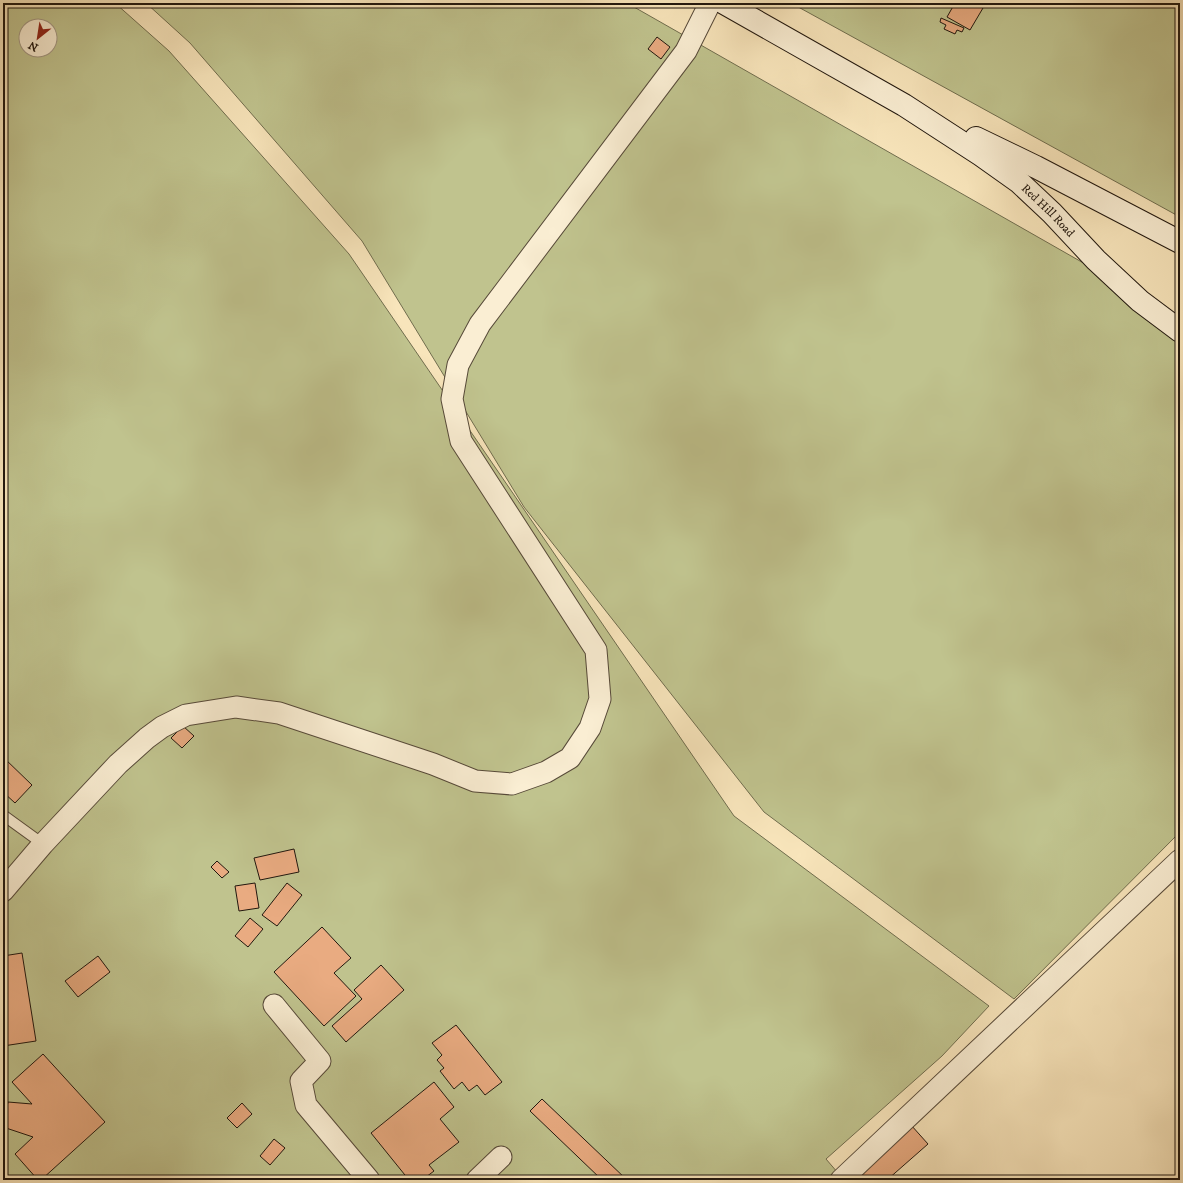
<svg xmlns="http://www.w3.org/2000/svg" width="1183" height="1183" font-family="'IM FELL DW Pica',serif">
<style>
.green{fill:#c0c38e;stroke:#706d4e;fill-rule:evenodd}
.building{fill:#e9ab81;stroke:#21170e}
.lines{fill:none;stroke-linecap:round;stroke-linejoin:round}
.lane-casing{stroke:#574a39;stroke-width:12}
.street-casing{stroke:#574a39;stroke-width:23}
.secondary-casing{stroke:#21170e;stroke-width:24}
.lane{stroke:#faeed3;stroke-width:10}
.street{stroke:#faeed3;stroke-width:21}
.secondary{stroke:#faeed3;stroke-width:22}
.labels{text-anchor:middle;stroke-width:3;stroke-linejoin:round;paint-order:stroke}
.street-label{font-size:12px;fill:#21170e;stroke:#faeed3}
</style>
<rect width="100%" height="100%" fill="#f8e5bb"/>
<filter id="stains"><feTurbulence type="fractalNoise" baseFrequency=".005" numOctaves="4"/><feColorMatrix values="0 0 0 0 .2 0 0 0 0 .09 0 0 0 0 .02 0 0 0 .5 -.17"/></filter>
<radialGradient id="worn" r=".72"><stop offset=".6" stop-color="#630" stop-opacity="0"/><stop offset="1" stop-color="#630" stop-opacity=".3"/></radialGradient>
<g class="green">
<path d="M3 3H115L169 51 349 254 734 816 989 1006 942 1056 826 1159 844 1180H3ZM26 26H50V50H26Z"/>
<polygon points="146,3 627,3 1180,318 1180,832 1014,999 764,812 524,507 362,241 190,43"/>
<polygon points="791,3 1180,3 1180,217"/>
</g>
<g class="building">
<polygon points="955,3 974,3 983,8 970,30 947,17"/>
<polygon points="941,18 964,28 962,32 957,30 955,34 944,29 946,25 940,22"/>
<polygon points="657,37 670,47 661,59 648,49"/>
<polygon points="183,726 194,736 182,748 171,738"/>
<polygon points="3,757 32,785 15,803 3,792"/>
<polygon points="294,849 299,872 260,880 254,858"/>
<polygon points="217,861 229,872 222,878 211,867"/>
<polygon points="255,883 259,908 239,911 235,886"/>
<polygon points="287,883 302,895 277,926 262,915"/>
<polygon points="250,918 263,929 248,947 235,936"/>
<polygon points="322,927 351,958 334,973 356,996 324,1026 274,972"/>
<polygon points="22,953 36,1041 3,1046 3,956"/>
<polygon points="98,956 110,972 78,997 65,981"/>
<polygon points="381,965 404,990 346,1042 332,1026 362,999 354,990"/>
<polygon points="456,1025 502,1082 485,1095 477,1085 469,1091 462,1082 454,1089 440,1071 444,1068 437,1060 442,1055 432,1043"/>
<polygon points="43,1054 105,1122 41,1180 38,1180 15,1154 33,1137 3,1127 8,1102 32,1104 12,1082"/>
<polygon points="434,1082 454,1107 440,1119 459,1142 429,1165 434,1171 422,1180 409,1180 371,1133"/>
<polygon points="542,1099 627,1180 602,1180 530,1111"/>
<polygon points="242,1103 252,1114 237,1128 227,1118"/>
<polygon points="911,1125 928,1144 887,1180 856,1180"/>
<polygon points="274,1139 285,1148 270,1165 260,1156"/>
</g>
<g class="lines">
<defs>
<polyline id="lane" points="3,815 43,844"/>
<g id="street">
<polyline points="3,891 43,844 118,764 147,738 162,727 186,715 236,707 279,713 433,764 475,781 512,784 546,772 570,758 590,728 600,699 596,650 461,441 452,399 458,365 480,324 686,51 710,3"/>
<polyline points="274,1005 320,1061 301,1081 306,1105 369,1180"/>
<polyline points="477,1180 501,1157"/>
<polyline points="841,1180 1180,860"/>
</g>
<g id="secondary">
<path id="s1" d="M724 3 904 105 981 155 1019 182 1052 213 1096 260 1140 301 1180 331"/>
<polyline points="976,138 1036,167 1180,242"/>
</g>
</defs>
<use href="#lane" class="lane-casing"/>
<use href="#street" class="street-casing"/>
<use href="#secondary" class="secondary-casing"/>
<use href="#lane" class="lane"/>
<use href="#street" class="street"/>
<use href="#secondary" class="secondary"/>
</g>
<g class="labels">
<g class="street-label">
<text dy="4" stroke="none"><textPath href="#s1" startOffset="386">Red Hill Road</textPath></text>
</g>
</g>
<rect width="1183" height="1183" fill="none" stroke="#f8e5bb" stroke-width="16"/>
<rect x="4" y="4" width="1175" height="1175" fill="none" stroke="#21170e" stroke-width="2"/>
<rect x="8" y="8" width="1167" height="1167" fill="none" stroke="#21170e"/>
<g transform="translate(38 38) rotate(210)"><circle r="19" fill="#faeed3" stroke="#a39884"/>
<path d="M0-3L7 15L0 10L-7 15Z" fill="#8f2418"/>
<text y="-6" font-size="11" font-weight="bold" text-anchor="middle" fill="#21170e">N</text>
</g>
<rect width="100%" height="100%" filter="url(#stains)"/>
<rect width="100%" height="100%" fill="url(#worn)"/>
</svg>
